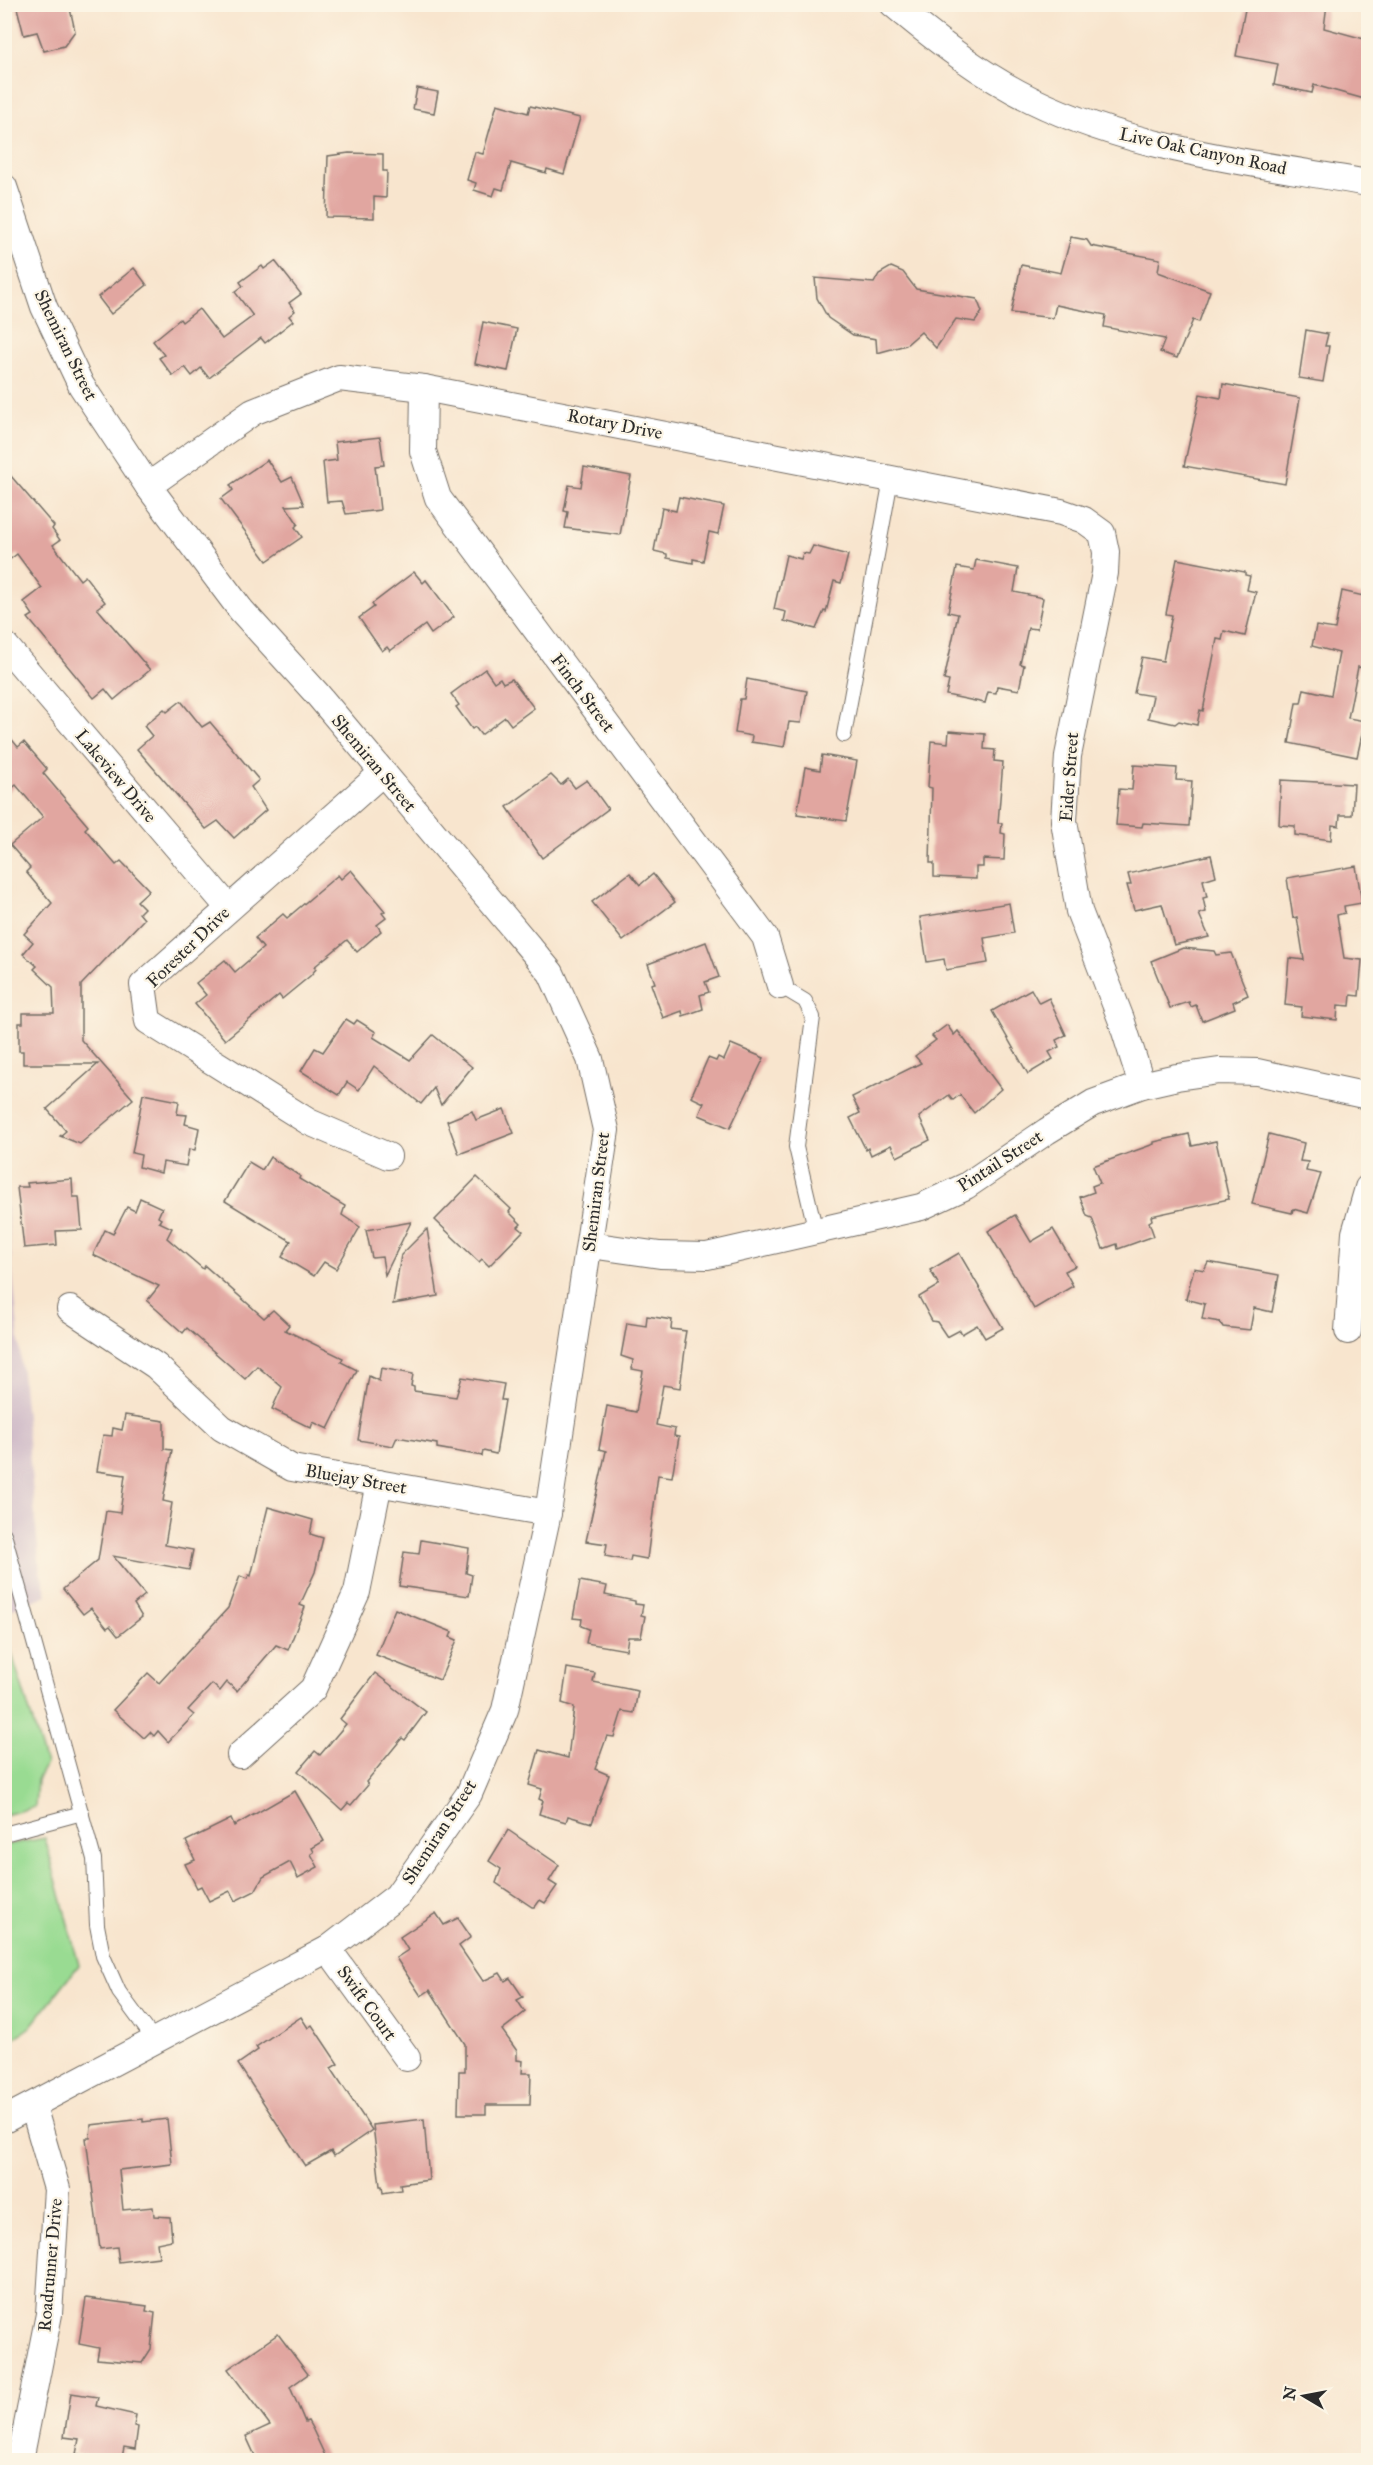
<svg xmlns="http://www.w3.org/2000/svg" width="1373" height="2465" font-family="'IM FELL Great Primer',serif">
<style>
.industrial{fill:#d1bdc9}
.green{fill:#99db92;stroke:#62835e;stroke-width:1.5}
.building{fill:#e1a6a0}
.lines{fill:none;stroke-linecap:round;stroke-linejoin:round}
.lane-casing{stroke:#736c64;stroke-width:16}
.street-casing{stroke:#736c64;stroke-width:28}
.lane{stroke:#fff;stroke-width:14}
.street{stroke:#fff;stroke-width:26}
.labels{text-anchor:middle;stroke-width:4.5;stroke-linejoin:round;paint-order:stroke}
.street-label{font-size:18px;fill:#2b2b2b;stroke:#fcf5e5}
</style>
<rect width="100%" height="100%" fill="#fcf5e5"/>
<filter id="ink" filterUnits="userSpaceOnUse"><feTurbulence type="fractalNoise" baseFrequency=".0167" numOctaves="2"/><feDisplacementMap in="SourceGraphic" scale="12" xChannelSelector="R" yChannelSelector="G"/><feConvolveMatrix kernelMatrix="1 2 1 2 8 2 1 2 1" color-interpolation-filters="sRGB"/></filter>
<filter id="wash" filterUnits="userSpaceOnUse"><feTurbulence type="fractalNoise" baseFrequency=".008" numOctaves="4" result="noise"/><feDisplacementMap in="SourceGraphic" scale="24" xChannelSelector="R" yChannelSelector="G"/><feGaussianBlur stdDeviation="1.35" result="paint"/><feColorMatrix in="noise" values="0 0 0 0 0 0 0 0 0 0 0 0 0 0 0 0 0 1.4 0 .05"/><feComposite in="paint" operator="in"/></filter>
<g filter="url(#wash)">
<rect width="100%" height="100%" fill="#f8e5ce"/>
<polygon class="industrial" points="4,1176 40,1571 47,1595 5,1612"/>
<g class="green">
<polygon points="5,1632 46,1764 37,1780 35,1807 5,1815"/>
<polygon points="45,1838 79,1965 30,2027 5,2045 5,1845"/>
</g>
<g id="blocks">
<g class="building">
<polygon points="16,4 69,4 75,31 64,46 44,51 37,32 24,35"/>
<polygon points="1246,4 1327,4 1324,28 1368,40 1368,100 1314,85 1312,93 1274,85 1278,64 1236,56"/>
<polygon points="417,88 438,92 434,113 413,109"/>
<polygon points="497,104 528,113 530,106 580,118 564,174 547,169 546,173 511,163 503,190 496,188 493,196 474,190 476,183 467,180 475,152 483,154"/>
<polygon points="349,153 383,154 383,171 387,171 386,198 374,197 374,218 326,217 328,156"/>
<polygon points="1071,237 1087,240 1091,246 1160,259 1158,272 1210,291 1199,322 1193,320 1177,358 1160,352 1165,339 1104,327 1106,315 1056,305 1053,318 1011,313 1021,265 1061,273"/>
<polygon points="275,261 301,294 289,303 295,311 289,316 293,321 265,343 261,338 209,378 201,368 192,376 185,367 173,376 159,358 164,355 153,341 180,319 182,322 199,309 222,339 253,316 235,292 243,286 240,282 262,266 264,269"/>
<polygon points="891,267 903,272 916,289 977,299 982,312 975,322 956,319 936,348 921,332 906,345 877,353 876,339 853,335 828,318 817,298 815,278 874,283 879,274"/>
<polygon points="134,268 147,285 111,314 98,297"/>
<polygon points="483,322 517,329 508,371 475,364"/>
<polygon points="1306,330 1328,334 1325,346 1329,346 1323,382 1299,378"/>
<polygon points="1223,384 1300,398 1285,484 1184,466 1200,394 1221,398"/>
<polygon points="380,437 384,465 375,466 380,510 346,514 342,501 327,502 323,462 337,460 335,442"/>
<polygon points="267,460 282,482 292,477 304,505 286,506 298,524 295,527 302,537 267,561 221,499 233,490 230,485"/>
<polygon points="584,467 631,476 620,535 565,528 568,512 564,511 569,485 581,487"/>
<polygon points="4,468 54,526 52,529 60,540 53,545 80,580 85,576 105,602 97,608 150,670 114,700 105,689 94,698 28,618 33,615 24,602 42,588 17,554 4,564"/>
<polygon points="679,497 724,506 718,534 709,532 703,561 693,559 693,563 667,558 667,554 654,551 662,508 676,511"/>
<polygon points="813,546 848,555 841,583 834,581 826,612 824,611 816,629 784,621 786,612 774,609 786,555 801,559 803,553 809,554"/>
<polygon points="1177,559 1245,572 1245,575 1250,576 1247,590 1256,592 1245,636 1224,631 1222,640 1217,639 1203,711 1200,710 1197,725 1179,721 1175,724 1148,718 1153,696 1134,693 1142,657 1163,661 1172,615 1166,614"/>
<polygon points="976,560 1018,568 1014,592 1043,598 1037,629 1028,628 1020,664 1024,665 1019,690 997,686 996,693 988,692 985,703 946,695 949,681 944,680 958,614 948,612 957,567 974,570"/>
<polygon points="414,572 423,583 426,580 454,617 431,634 425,625 390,651 387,647 382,651 359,618 374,607 372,604"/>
<polygon points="1342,591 1368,597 1368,669 1358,667 1348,718 1365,721 1357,757 1289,743 1296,703 1301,703 1304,689 1331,695 1339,653 1312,646 1316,626 1335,629"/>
<polygon points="485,669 494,682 500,678 503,683 512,679 534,708 511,725 505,717 481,735 475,727 472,729 456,707 459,705 451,694"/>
<polygon points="747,679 807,691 801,723 789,722 784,747 751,742 752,736 735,733 740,699 744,699"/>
<polygon points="181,701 202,727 210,722 259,780 251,787 266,810 234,838 218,821 206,829 137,749 152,736 144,726 164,709 167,712"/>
<polygon points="4,730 18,747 24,742 47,769 43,773 88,826 85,829 116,865 121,861 149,890 137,901 144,908 139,913 144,919 81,985 81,1040 133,1099 80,1144 60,1136 66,1131 47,1109 98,1064 23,1064 23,1051 19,1051 19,1023 23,1023 23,1013 54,1013 53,987 34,969 37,966 23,954 33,942 24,934 52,903 26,872 30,868 10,845 43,817 16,785 4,795"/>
<polygon points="949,731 985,734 984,749 995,750 994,761 1003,762 998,823 1002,823 1001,833 1005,834 1004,860 983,859 983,867 976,867 976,879 934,877 934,863 930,863 932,788 928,787 931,741 948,743"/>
<polygon points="822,755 857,761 846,821 797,814 805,767 820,770"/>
<polygon points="1134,765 1177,768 1176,780 1192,781 1189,826 1143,823 1142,827 1116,825 1119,789 1132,790"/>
<polygon points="551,775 561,785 568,779 575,788 587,780 608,809 542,858 507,807"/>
<polygon points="1281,780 1354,784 1352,815 1340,815 1339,826 1332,825 1331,840 1295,835 1295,826 1279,825"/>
<polygon points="1211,855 1216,876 1203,880 1207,897 1203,898 1206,912 1199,914 1209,937 1174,945 1162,904 1134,910 1127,885 1131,885 1128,874"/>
<polygon points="1356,866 1362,903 1344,906 1345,913 1337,915 1344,958 1362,960 1359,996 1351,995 1350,1006 1338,1005 1337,1020 1301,1016 1302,1007 1285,1005 1289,958 1304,960 1297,917 1293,918 1287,878"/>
<polygon points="351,870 385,911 382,913 386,918 377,925 381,931 357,952 347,940 314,967 316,969 310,976 282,999 279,995 225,1040 195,1004 206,995 196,983 225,960 235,972 263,948 255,938 283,914 287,918 338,875 341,879"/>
<polygon points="630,873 640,885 653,874 675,902 623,941 592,902"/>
<polygon points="1009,903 1014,933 984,938 988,963 946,970 944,959 927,962 920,917"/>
<polygon points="706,942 719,977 705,982 709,992 700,995 703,1009 683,1016 682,1011 663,1018 651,984 655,983 648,964"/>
<polygon points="1183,948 1214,951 1216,955 1231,953 1248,995 1233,1002 1235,1008 1202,1021 1196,1005 1191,1007 1189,1002 1170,1008 1151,961"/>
<polygon points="1031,989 1039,1003 1049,998 1066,1035 1056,1040 1059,1047 1049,1052 1053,1059 1028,1074 992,1011"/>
<polygon points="346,1019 354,1024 357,1020 376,1032 373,1037 410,1060 433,1035 472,1067 441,1105 434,1088 421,1104 374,1066 359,1090 347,1082 339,1095 301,1071 315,1048 323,1052"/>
<polygon points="947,1025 954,1035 958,1031 1001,1089 974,1113 960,1095 953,1100 949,1095 919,1117 930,1140 897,1157 891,1145 871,1155 868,1148 866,1150 850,1118 860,1113 852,1097 921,1063 915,1056 936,1040 932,1036"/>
<polygon points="731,1044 764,1058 730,1128 699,1115 704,1103 691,1097 708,1058 716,1061 718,1057 724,1060"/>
<polygon points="143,1094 179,1101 177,1114 187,1115 185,1124 199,1128 195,1150 189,1149 186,1166 163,1162 161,1173 139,1167 141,1155 132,1153"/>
<polygon points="504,1109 514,1133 459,1154 447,1121 472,1111 476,1120"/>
<polygon points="1189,1134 1192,1146 1216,1141 1229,1199 1151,1216 1152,1220 1149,1222 1154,1236 1118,1249 1117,1244 1103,1249 1092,1218 1087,1216 1080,1197 1094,1192 1092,1186 1100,1183 1093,1166 1154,1144 1154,1142"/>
<polygon points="1269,1134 1304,1143 1300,1161 1308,1162 1306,1171 1321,1174 1308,1213 1293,1209 1292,1213 1252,1204"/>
<polygon points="270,1157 300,1176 299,1179 345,1206 342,1215 360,1227 336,1269 324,1262 314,1276 282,1257 291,1241 225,1201 249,1162 262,1170"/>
<polygon points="477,1177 511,1209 509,1212 521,1224 518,1227 523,1231 489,1266 482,1259 479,1262 435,1220"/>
<polygon points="72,1179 73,1197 79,1197 82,1230 56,1231 57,1245 24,1248 17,1187 28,1187 27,1183"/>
<polygon points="140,1198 162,1208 158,1217 161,1219 159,1222 172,1228 167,1238 203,1269 205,1266 264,1318 273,1310 289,1325 285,1330 343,1358 341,1362 357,1370 328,1429 313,1422 311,1428 272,1409 282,1387 257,1366 245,1379 187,1328 183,1333 147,1301 159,1286 93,1255 105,1230 113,1234 127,1207 135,1211"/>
<polygon points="1015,1215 1031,1242 1053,1229 1075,1266 1065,1271 1073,1286 1034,1309 988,1231"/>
<polygon points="411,1222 385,1275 382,1257 372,1258 366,1230"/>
<polygon points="427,1229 438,1296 393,1304 401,1255"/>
<polygon points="959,1253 1003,1328 985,1338 977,1325 962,1334 960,1330 947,1337 937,1322 932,1321 919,1297 939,1285 930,1270"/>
<polygon points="1208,1262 1279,1275 1272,1312 1254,1308 1250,1330 1223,1327 1220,1322 1202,1319 1205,1304 1186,1299 1194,1268 1204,1270"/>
<polygon points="647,1316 672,1320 671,1329 686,1331 684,1342 686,1342 680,1388 663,1385 656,1425 675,1429 674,1436 679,1437 672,1477 658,1475 647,1559 631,1556 630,1561 605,1556 607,1544 586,1541 606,1451 599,1449 607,1406 636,1412 643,1371 632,1369 633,1360 621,1356 627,1323 646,1326"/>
<polygon points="381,1368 413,1374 411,1386 414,1387 414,1391 456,1397 462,1377 504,1384 501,1400 505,1400 496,1454 483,1451 482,1456 437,1448 437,1444 397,1437 393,1446 358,1440 369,1376 379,1381"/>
<polygon points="125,1415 164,1421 164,1449 172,1450 163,1501 172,1503 165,1545 193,1550 189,1570 113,1556 145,1595 134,1604 142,1617 118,1636 110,1626 107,1628 91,1608 83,1614 63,1589 98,1560 106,1511 120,1513 125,1475 97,1471 103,1435 112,1436 113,1428 122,1430"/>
<polygon points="268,1507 313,1520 310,1534 323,1538 315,1572 300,1605 305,1607 288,1650 276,1645 237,1691 227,1682 220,1691 212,1684 188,1710 194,1715 168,1742 158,1731 154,1736 150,1732 144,1738 113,1710 148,1673 159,1683 228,1608 240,1576 247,1579 249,1575 251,1576"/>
<polygon points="421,1540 469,1548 466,1573 472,1575 469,1596 399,1586 404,1552 419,1554"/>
<polygon points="580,1581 607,1586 605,1595 635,1601 635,1604 643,1605 641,1615 645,1616 641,1637 628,1637 626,1650 586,1643 589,1629 581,1626 582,1619 573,1618"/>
<polygon points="395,1609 452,1632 450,1637 457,1640 440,1680 376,1655"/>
<polygon points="567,1668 595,1673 593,1682 638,1691 634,1713 622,1711 614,1737 607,1736 595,1769 609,1775 592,1823 568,1816 566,1822 539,1814 543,1801 539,1799 542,1789 529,1785 539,1750 568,1758 574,1707 562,1703"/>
<polygon points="375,1673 426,1712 405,1740 402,1738 366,1782 368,1785 351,1805 348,1803 342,1810 298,1771 315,1751 320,1755 346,1724 340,1719"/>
<polygon points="295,1791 324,1841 312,1848 314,1852 311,1854 318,1867 298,1878 290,1862 263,1877 255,1891 235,1901 230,1891 209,1901 201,1886 197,1888 185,1864 195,1860 186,1841 231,1819 234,1826"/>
<polygon points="508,1830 559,1865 549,1881 557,1886 545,1903 540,1900 535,1907 532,1907 496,1883 501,1869 489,1861"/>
<polygon points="436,1913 444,1925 458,1918 471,1937 459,1946 483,1981 500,1973 505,1981 510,1978 523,1997 517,2000 525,2012 502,2030 517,2051 517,2060 523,2061 522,2073 531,2073 530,2105 486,2105 486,2114 458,2114 459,2071 465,2071 465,2044 430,1990 421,1996 396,1958 408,1950 400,1937"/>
<polygon points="301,2017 308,2028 312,2025 338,2064 331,2068 372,2130 334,2156 331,2151 305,2166 238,2064 258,2050 256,2047"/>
<polygon points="143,2119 143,2122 167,2119 172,2164 119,2170 123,2210 153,2207 154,2216 170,2217 172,2240 157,2243 159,2257 119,2262 117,2247 100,2249 86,2138 90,2138 91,2125"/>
<polygon points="424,2119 429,2180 400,2184 401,2190 383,2193 382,2186 380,2186 373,2125"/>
<polygon points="86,2298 147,2306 146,2311 155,2313 151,2349 142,2363 97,2359 99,2348 79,2344"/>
<polygon points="278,2334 308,2374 290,2387 305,2422 308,2421 313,2430 327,2460 257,2460 246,2436 270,2425 228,2369"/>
<polygon points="71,2393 98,2397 96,2406 136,2415 134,2426 138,2427 135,2449 124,2447 122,2458 118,2460 76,2454 79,2439 64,2437"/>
</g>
</g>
</g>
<g filter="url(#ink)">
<use href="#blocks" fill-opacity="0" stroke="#736c64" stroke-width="1.5"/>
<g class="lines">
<defs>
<g id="lane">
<polyline points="844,735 891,479"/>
<polyline points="780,986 805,1001 813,1017 796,1147 816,1232"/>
<polyline points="4,1534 94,1859 97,1925 103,1956 119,1992 155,2041"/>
<polyline points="4,1834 82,1813"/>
</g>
<g id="street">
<path d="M893 4C936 40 981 75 1032 100 1136 151 1256 163 1368 183"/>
<polyline points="4,187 44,307 81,385 148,486 241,610 318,695 551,973 590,1059 606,1130 548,1513 505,1710 469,1794 397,1896 328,1949 4,2120"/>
<polyline points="424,388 423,451 438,498 765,937 780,986"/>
<polyline points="148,486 253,412 339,378 424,388 1061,512 1084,520 1102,533 1106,552 1105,573 1068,756 1064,821 1079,911 1121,1019 1142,1085"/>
<polyline points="4,644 228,907"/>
<polyline points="382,773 143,985 148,1021 309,1122 388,1156"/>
<polyline points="590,1245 660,1255 707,1256 921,1207 966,1186 1047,1131 1093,1103 1142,1085 1177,1077 1219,1071 1257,1072 1368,1096"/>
<polyline points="70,1309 156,1366 222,1428 292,1468 548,1513"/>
<polyline points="1348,1331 1355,1233 1368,1188"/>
<polyline points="240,1755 313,1689 357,1592 379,1483"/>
<polyline points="328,1949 407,2058"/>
<polyline points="20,2460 49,2314 57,2189 33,2106"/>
</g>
</defs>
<use href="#lane" class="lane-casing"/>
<use href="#street" class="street-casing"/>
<use href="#lane" class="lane"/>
<use href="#street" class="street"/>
</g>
</g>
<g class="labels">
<g class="street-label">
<text transform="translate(1203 151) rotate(12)" y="6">Live Oak Canyon Road</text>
<text transform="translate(66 345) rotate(64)" y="6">Shemiran Street</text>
<text transform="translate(615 424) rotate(11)" y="6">Rotary Drive</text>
<text transform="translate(583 693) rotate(53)" y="6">Finch Street</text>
<text transform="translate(374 763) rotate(50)" y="6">Shemiran Street</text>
<text transform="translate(116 776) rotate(50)" y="6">Lakeview Drive</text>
<text transform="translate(1069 777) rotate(-86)" y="6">Eider Street</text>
<text transform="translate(188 947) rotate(-44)" y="6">Forester Drive</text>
<text transform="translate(1000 1161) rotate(-33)" y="6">Pintail Street</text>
<text transform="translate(596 1192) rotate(-83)" y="6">Shemiran Street</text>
<text transform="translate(356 1479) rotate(10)" y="6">Bluejay Street</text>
<text transform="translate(439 1832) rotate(-57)" y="6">Shemiran Street</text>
<text transform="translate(367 2003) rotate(54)" y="6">Swift Court</text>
<text transform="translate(50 2265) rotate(-85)" y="6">Roadrunner Drive</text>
</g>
</g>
<rect width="1373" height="2465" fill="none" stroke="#fcf5e5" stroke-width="24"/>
<g transform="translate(1304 2396) rotate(280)" stroke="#fcf5e5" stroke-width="4.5" paint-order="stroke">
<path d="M0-4.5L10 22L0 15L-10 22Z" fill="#2b2b2b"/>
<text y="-9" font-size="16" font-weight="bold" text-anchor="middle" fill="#2b2b2b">N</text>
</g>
</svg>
